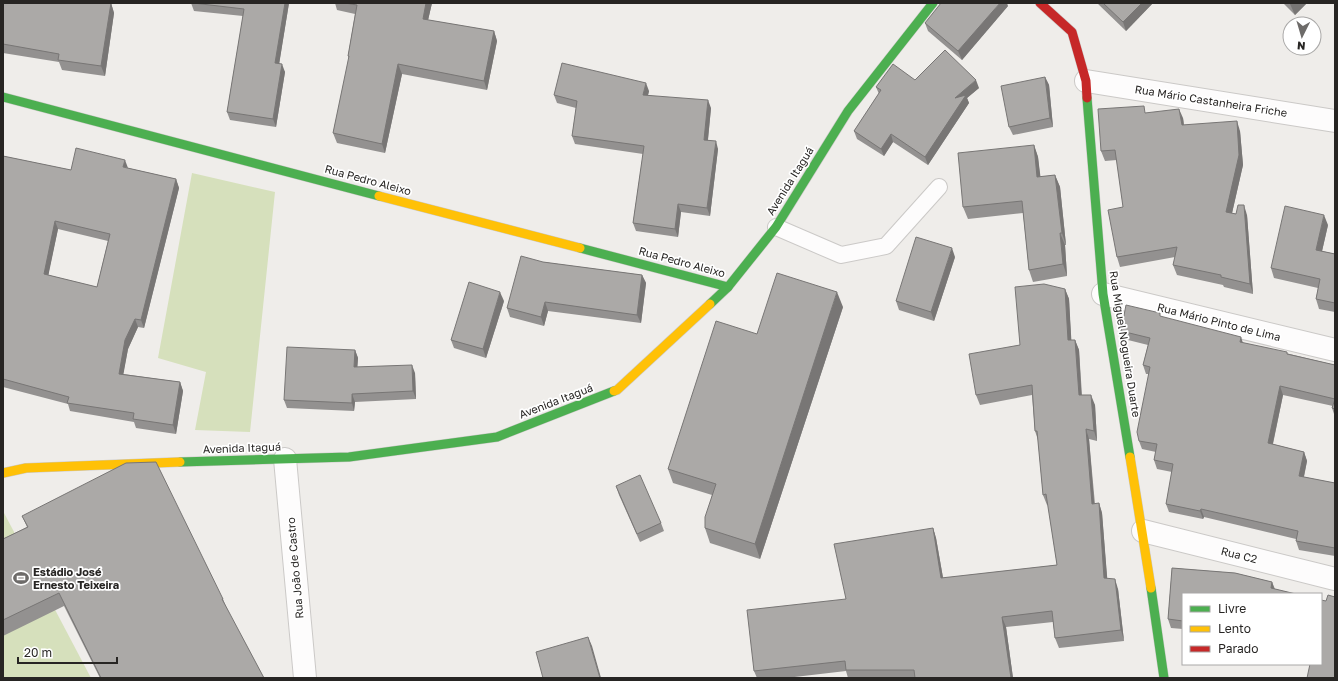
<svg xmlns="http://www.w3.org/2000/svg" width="1338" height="681" font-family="'Golos Text',sans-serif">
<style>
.green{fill:#d6e0bc}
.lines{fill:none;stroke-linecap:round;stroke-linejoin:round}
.lane-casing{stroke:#cbc9c7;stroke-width:18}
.street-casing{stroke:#cbc9c7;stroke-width:24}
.fast-casing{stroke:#cbc9c7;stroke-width:10}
.slow-casing{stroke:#cbc9c7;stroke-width:10}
.jam-casing{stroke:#cbc9c7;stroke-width:10}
.lane{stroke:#fdfcfc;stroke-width:16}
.street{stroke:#fdfcfc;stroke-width:22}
.fast{stroke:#4caf50;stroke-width:9}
.slow{stroke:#ffc107;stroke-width:9}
.jam{stroke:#c62828;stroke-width:9}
.wall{fill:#939190;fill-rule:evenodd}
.shaded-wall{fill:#787675}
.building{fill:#aba9a7;stroke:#787675;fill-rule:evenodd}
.labels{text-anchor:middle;stroke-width:3.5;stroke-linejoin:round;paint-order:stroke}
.street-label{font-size:11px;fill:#272523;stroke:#fff}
.poi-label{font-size:11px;font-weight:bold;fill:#272523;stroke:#fff;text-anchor:start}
</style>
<rect width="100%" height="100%" fill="#efedea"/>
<g class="green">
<polygon points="192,173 275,192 250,432 195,430 206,372 158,358"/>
<polygon points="3,511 91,678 3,678"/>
</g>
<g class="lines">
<defs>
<polyline id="lane" points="776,227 841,255 886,246 939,187"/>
<g id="street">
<polyline points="1086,81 1335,121"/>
<polyline points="1103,294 1335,350"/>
<polyline points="285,459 305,678"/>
<polyline points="1143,531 1335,579"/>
</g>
<g id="fast">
<polyline points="3,97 379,196"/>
<polyline points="1087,98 1103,294 1130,457"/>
<polyline points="580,248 728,287"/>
<polyline points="710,304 728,287 776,227 848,111 933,3"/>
<polyline points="180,462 349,457 497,437 614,391"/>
<polyline points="1151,588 1164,678"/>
</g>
<g id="slow">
<polyline points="379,196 580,248"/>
<polyline points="614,391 617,390 710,304"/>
<polyline points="1130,457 1151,588"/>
<polyline points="3,473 26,468 180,462"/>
</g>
<polyline id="jam" points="1040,3 1072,32 1086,81 1087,98"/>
</defs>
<use href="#lane" class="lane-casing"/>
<use href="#street" class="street-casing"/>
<use href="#fast" class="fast-casing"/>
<use href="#slow" class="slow-casing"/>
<use href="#jam" class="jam-casing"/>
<use href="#lane" class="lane"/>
<use href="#street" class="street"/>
<use href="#fast" class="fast"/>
<use href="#slow" class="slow"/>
<use href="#jam" class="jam"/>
</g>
<g class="wall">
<polygon points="3,3 111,3 114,13 105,76 62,70 59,62 3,53"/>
<polygon points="191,3 289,3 279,64 285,72 276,127 230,120 227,112 243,16 194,11"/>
<polygon points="335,3 432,3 428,20 494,31 497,41 487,90 402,74 385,153 337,143 333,133 349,59 348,56 355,14 337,10"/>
<polygon points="1097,3 1153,3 1126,31"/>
<polygon points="1283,3 1307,3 1295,15"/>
<polygon points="1008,6 962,60 928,31 925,23"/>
<polygon points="1045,77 1049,85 1053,127 1013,135 1009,127"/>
<polygon points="915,80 979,88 967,98 969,103 928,165 893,142 884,156 857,139 854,131 879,94 876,87"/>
<polygon points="649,91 648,95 711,108 708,140 718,149 710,216 681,212 678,237 636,231 633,223 643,154 575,144 572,136 576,108 557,103 554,95"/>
<polygon points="1147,113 1183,118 1184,125 1240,131 1243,165 1232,213 1236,214 1247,215 1253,294 1224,287 1223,285 1177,275 1173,265 1175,257 1120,267 1117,257 1123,207 1117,160 1105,161 1101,151"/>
<polygon points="1034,145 1038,157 1040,177 1055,175 1060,187 1066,245 1065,245 1067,276 1033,282 1029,270 1023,213 968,219 963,207"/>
<path d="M3 156 71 170 128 168 176 179 179 188 144 328 138 327 128 349 123 374 180 382 183 391 176 434 136 428 134 422 70 411 68 404 3 387ZM58 229 108 241 97 287 48 275Z"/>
<polygon points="1328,225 1322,251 1335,254 1335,312 1319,309 1316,299 1318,288 1274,278 1271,268"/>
<polygon points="955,257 934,321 899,310 896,301"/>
<polygon points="543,262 642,275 646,283 641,323 548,311 544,326 510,317 507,308"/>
<polygon points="1065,289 1069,299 1071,340 1075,340 1079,350 1082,395 1095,405 1097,441 1089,439 1095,504 1099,503 1102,513 1107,578 1118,589 1124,641 1059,648 1055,638 1053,622 1006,627 1013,678 848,678 846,671 786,678 757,678 754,671 846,599 933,528 936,538 943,578 1057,565 1048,505 1047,505 1043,495 1038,440 1035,431 1032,395 980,405 976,395 1020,345"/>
<polygon points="504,301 486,358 454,348 451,340"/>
<polygon points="843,307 760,559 710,543 705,528 712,495 673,483 668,469 757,334"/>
<polygon points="1162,317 1244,343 1335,365 1335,417 1332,408 1333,406 1283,395 1273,444 1304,452 1307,461 1304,477 1335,483 1335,556 1299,550 1296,541 1296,539 1204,517 1203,519 1169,512 1166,504 1172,472 1157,469 1154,460 1156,452 1142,449 1139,441 1149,374 1146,374 1143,365 1148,345 1124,339 1121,331"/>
<polygon points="355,350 358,358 357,367 415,373 416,399 355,402 354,411 287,408 284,400"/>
<polygon points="616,486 661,523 664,531 640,542 619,495"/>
<polygon points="22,516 223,599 228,612 264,678 100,678 64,606 3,636 3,539 27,527"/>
<polygon points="1172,568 1235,573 1272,582 1275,589 1296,594 1183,594 1183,629 1171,628 1168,619"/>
</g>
<g class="shaded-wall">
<polygon points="111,3 114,13 105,76 101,66"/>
<polygon points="285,3 289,3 278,71 275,63"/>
<polygon points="426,3 432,3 426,29 423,19"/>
<polygon points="1000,3 1007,3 1008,6 962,60 958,51"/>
<polygon points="1142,3 1153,3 1126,31 1123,22"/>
<polygon points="1291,3 1307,3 1295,15 1290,4"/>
<polygon points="494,31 497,41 487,90 484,81"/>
<polygon points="282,64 285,72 276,127 273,119"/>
<polygon points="398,64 402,74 385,153 382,144"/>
<polygon points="1045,77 1049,85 1053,127 1050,118"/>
<polygon points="976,80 979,88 967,98 969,103 928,165 925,157 955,98"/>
<polygon points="646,83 649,91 646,103 643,95"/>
<polygon points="708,100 711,108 707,148 704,140"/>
<polygon points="1179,109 1183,118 1185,135 1182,125"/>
<polygon points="1237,121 1240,131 1243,165 1230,222 1226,212"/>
<polygon points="891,134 893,142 884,156 881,149"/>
<polygon points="716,141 718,149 710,216 707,208"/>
<polygon points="1034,145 1038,157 1042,189 1037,177"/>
<polygon points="125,160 128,168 123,167"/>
<polygon points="1055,175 1060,187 1066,245 1062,233"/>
<polygon points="176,179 179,188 144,328 141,320"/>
<polygon points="678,204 681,212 678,237 675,229"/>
<polygon points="1244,205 1247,215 1253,294 1250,284"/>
<polygon points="1324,215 1328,225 1320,260 1316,250"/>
<polygon points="55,221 58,229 47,282 44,274"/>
<polygon points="1060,233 1065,245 1067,276 1063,264"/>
<polygon points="952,248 955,257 934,321 931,312"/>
<polygon points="642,275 646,283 641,323 637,315"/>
<polygon points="1065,289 1069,299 1072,351 1068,340"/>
<polygon points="500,292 504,301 486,358 483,349"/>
<polygon points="837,292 843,307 760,559 755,544"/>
<polygon points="545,302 548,311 544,326 541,317"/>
<polygon points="135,319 138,327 128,349 122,382 119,374 125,340"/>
<polygon points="1241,337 1244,346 1240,342"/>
<polygon points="1075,340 1079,350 1082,406 1079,395"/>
<polygon points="355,350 358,358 357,375 354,367"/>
<polygon points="412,365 415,373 416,399 413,391"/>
<polygon points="180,382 183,391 176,434 173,425"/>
<polygon points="1280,386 1283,395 1271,452 1268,443"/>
<polygon points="352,394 355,402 354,411 352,403"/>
<polygon points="1091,395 1095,405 1097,441 1094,431"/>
<polygon points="1086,429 1089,439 1095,514 1092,504"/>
<polygon points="1304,452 1307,461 1302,485 1299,476"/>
<polygon points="1099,503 1102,513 1108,588 1104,578"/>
<polygon points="1201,509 1204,517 1203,519 1200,511"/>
<polygon points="933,528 936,538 945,589 941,578"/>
<polygon points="1115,579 1118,589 1124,641 1121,630"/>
<polygon points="1272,582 1275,591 1271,588"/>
<polygon points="1002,617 1006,627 1013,678 1011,678"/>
<polygon points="588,637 592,646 601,678 600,678"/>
</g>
<g class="building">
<polygon points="3,3 111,3 101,66 58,60 59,54 3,44"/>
<polygon points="193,3 285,3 275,63 282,64 273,119 227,112 244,9"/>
<polygon points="345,3 426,3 423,19 494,31 484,81 398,64 382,144 333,133 349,56 348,56 357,5"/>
<polygon points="941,3 1000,3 958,51 925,23"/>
<polygon points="1103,3 1142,3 1123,22"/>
<polygon points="945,50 976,80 955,98 966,95 925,157 891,134 881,149 854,131 881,90 876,87 893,64 915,80"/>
<polygon points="562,63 646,83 643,95 708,100 704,140 716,141 707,208 678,204 675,229 633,223 644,146 572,136 577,101 554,95"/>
<polygon points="1045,77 1050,118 1009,127 1001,86"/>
<polygon points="1144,106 1145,113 1179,109 1182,125 1237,121 1239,155 1226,212 1236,214 1238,205 1244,205 1250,284 1221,277 1221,275 1173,265 1177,247 1117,257 1108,210 1123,207 1115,150 1101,151 1098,109"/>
<polygon points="1034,145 1037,177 1055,175 1062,233 1060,233 1063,264 1029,270 1022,201 963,207 958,153"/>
<path d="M76 148 125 160 123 167 176 179 141 320 135 319 125 340 119 374 180 382 173 425 133 419 134 413 67 403 69 397 3 379V156L71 170ZM55 221 110 234 97 287 44 274Z"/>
<polygon points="1285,206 1324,215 1316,250 1335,254 1335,303 1316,299 1320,279 1271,268"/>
<polygon points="916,237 952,248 931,312 896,301"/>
<polygon points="521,256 543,262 642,275 637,315 545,302 541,317 507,308"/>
<polygon points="777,273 837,292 755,544 705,528 705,517 716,484 668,469 716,321 757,334"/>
<polygon points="469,282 500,292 483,349 451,340"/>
<polygon points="1044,284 1065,289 1068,340 1075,340 1079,395 1091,395 1094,431 1086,429 1092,504 1099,503 1104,578 1115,579 1121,630 1055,638 1052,611 1002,617 1011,678 915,678 914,670 846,670 845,661 754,671 747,610 846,599 834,544 933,528 941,578 1057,565 1046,494 1043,495 1037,431 1035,431 1032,385 976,395 969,354 1020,345 1015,287"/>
<polygon points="1126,305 1160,313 1160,316 1241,337 1240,342 1287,352 1287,354 1335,365 1335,409 1332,408 1335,399 1280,386 1268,443 1304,452 1299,476 1335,483 1335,548 1296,541 1298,531 1201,509 1200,511 1166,504 1173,464 1154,460 1157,444 1139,441 1137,432 1150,367 1143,365 1150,338 1121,331"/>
<polygon points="287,347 355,350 354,367 412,365 413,391 352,394 352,403 284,400"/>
<polygon points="156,462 223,599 222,599 264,678 101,678 59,593 3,620 3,539 28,527 22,516 126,463"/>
<polygon points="640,475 661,523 637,534 616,486"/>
<polygon points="1172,568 1235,573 1272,582 1271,588 1296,594 1183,594 1183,621 1168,619"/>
<polygon points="1328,595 1335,597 1335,678 1307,678 1310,664 1321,664 1321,600 1326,601"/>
<polygon points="588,637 600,678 543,678 536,652"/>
</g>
<defs>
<symbol id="stadium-bare" viewBox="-9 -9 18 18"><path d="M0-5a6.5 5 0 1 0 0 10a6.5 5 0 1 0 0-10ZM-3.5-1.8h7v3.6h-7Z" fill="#6d6b69" stroke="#fff" stroke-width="2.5" paint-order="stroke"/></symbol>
</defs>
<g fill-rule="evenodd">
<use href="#stadium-bare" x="10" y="567" width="22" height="22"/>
</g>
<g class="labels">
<g class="street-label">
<text transform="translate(1211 101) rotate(9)" y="4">Rua Mário Castanheira Friche</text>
<text transform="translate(368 180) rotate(15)" y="4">Rua Pedro Aleixo</text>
<text transform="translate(790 181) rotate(-58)" y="4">Avenida Itaguá</text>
<text transform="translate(682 262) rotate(15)" y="4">Rua Pedro Aleixo</text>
<text transform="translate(1219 322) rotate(14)" y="4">Rua Mário Pinto de Lima</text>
<text transform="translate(1125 344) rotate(81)" y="4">Rua Miguel Nogueira Duarte</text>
<text transform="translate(556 401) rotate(-21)" y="4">Avenida Itaguá</text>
<text transform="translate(242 448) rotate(-2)" y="4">Avenida Itaguá</text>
<text transform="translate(1239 555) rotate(14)" y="4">Rua C2</text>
<text transform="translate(295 568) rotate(-95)" y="4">Rua João de Castro</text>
</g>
<g class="poi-label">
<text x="33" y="576">Estádio José<tspan x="33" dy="13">Ernesto Teixeira</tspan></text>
</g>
</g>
<rect width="1338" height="681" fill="none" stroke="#272523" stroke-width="8"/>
<rect x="1182" y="593" width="140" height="72" fill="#ffffff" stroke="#a9a8a7"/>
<rect x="1190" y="606" width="20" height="6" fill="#4caf50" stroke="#a9a8a7"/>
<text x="1218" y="613" font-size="12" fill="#272523">Livre</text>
<rect x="1190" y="626" width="20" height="6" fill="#ffc107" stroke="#a9a8a7"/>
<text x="1218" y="633" font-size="12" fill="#272523">Lento</text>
<rect x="1190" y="646" width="20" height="6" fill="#c62828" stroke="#a9a8a7"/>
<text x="1218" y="653" font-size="12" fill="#272523">Parado</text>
<g transform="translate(1302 36) rotate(185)"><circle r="19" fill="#ffffff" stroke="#a9a8a7"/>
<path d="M0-3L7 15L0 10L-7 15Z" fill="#6d6b69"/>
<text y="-6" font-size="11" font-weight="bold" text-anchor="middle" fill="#272523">N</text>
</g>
<path d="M18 657v6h99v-6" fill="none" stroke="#272523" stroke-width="2"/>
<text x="24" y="657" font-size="12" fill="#272523" stroke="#ffffff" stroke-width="3" paint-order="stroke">20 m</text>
</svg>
